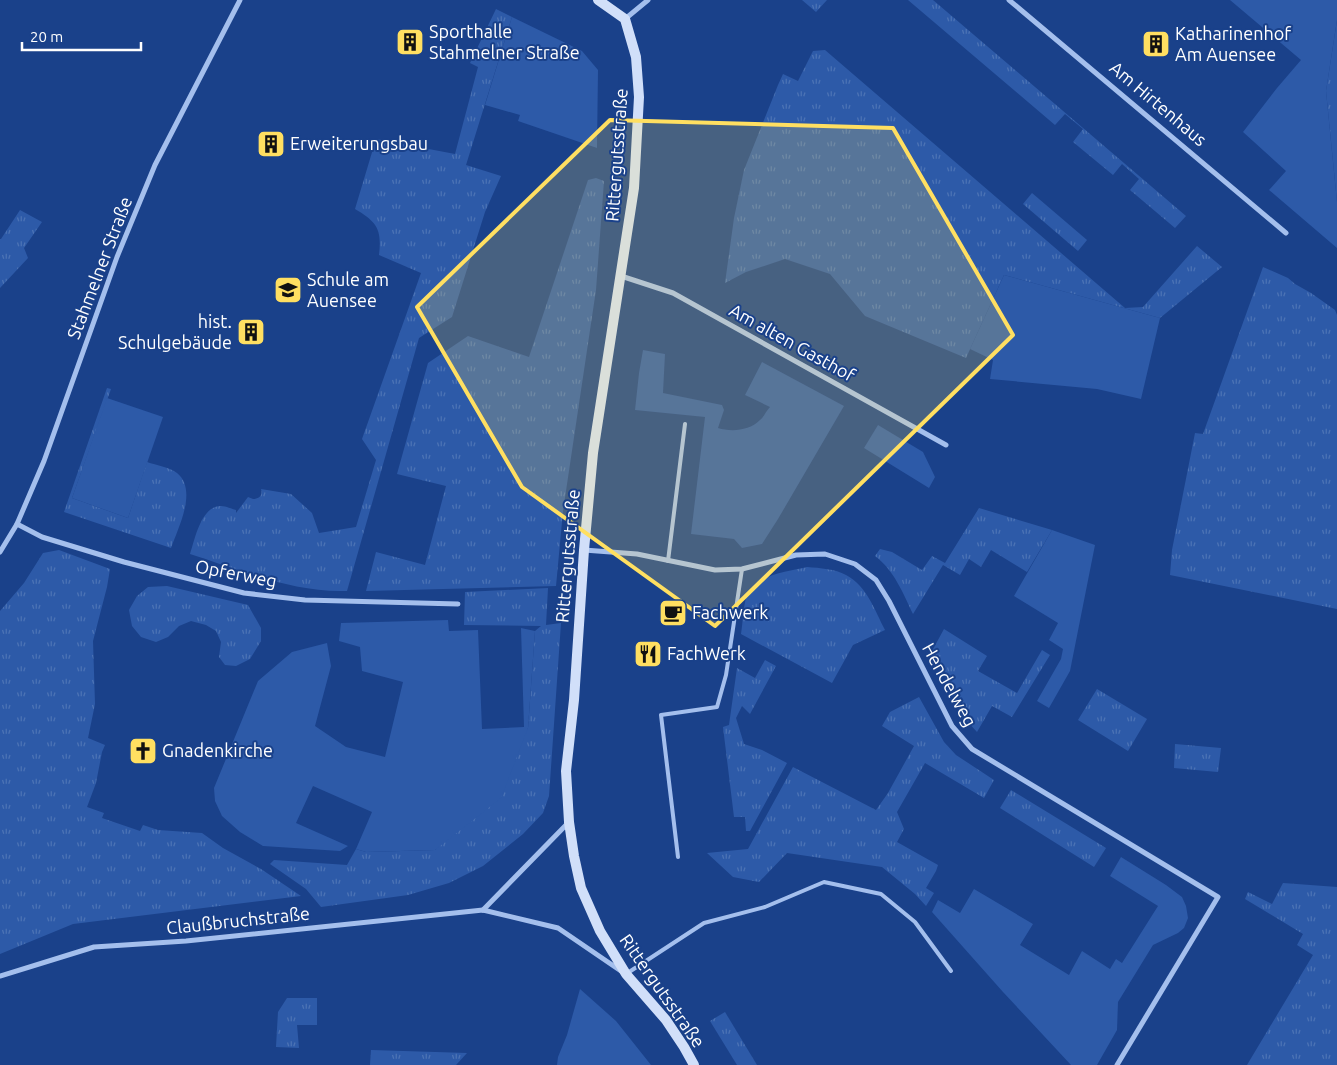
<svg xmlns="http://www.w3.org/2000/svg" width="1337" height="1065" font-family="Ubuntu,sans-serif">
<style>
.grass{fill:url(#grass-tufts)}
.garden{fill:#2d5aa8}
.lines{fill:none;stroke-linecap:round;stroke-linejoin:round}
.service{stroke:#a4bfed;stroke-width:4}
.minor{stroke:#a4bfed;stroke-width:5}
.secondary{stroke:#d1dff9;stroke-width:10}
.marked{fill:#ffdf61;fill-opacity:0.2;stroke:#ffdf61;stroke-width:4;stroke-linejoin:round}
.labels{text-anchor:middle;stroke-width:4;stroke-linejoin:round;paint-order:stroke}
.poi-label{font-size:18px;fill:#fff;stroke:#1a418a;text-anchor:start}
.street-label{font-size:18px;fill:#fff;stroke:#1a418a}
</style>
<defs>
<pattern id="grass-tufts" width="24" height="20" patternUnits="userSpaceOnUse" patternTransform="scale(1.25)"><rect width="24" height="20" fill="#2d5aa8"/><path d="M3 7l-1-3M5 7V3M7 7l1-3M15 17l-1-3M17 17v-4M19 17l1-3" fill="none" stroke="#4c73b5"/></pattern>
</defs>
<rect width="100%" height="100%" fill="#1a418a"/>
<g class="grass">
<polygon points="802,0 827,0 816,12"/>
<polygon points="908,0 933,0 1186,216 1175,228 1130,190 1139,179 1122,164 1113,175 1073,142 1083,129 1065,114 1055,125"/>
<path d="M496 9 512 17 466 165 501 176 485 212 452 317 419 338 347 591C293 593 240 570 190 554 195 539 201 506 221 506 226 506 232 509 236 510V513L248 497 253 499C259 499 263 496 261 489L291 494 312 513 319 533 356 527 376 460 362 439 421 273 379 255C382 229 377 222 355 209L376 139 455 154 478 67 470 63Z"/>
<polygon points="1337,20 1337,202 1326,91"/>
<polygon points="825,50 1125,308 1143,307 1197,246 1222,267 1160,318 1004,275 966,358 865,316 830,274 785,259 746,272 725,283 734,218 744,170 778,85 783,74 798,81 813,51"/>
<polygon points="596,178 604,181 596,290 563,511 556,586 366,591 376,552 425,565 446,486 397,474 428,363 468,336 529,357 588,180"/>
<polygon points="1032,193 1087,240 1078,251 1023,204"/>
<polygon points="20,210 42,222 24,248 28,258 0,288 0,239 1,239"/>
<polygon points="1263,267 1288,278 1295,284 1311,293 1335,310 1337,315 1337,609 1170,575 1172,550 1195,433 1203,434"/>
<path d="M107 388 111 389 72 498 128 518 147 462C156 465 171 468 177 473 198 490 178 528 171 548L64 512Z"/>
<path d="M979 508 1052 530 1027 572 991 550 981 567 969 559 960 575 943 565 913 614C903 593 894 570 875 556L880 549 892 552 922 570 932 556 945 563Z"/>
<polygon points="59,550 110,569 107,587 93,641 95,704 88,738 105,745 102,752 96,783 87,807 104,813 102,818 140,831 143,825 158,830 202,833 223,848 261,869 301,896 73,924 0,954 0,611 24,583 43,553"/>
<path d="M807 567C820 568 835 569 846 575 867 586 875 611 885 630L853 645 832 683 741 634C743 622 743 609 746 598 754 574 787 572 807 567Z"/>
<polygon points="167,586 248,605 261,628 261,641 250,659 236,666 225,665 219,657 221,642 216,631 206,625 191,621 179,626 168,637 156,642 141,637 132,626 129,610 137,596 148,587"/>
<polygon points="548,588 546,625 561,623 549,796 543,813 523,834 483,866 449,883 408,895 321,907 306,889 270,864 274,860 347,865 356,849 366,852 435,850 528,728 535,631 541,626 464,625 465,592"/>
<polygon points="944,629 987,656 978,671 1017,693 1042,650 1050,655 1012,717 992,706 977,732 966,720 932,651"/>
<polygon points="765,660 776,666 750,714 742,706 736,718 744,744 762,750 787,763 750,831 746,831 745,817 734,817 723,727 729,725 737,668 755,678"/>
<polygon points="1097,689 1147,719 1128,751 1078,720"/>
<polygon points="919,697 944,742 956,755 994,780 984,798 925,763 897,812 904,829 897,842 938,865 936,871 926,888 934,893 926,906 915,894 882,867 787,853 759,882 733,877 707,853 748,849 793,767 876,810 888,793 914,746 882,726 890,712"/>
<polygon points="1175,744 1221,748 1218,772 1174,768"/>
<polygon points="1011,790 1106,848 1094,867 1000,808"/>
<polygon points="1283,883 1337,887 1337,1065 1247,1065 1313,955 1297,945 1303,934 1245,899 1248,892 1272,904"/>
<polygon points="287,998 317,998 317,1025 297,1025 299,1048 276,1047 278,1012"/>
<polygon points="725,1012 757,1065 737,1065 710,1021"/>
<polygon points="371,1050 467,1053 456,1065 370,1065"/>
</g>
<g class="garden">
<polygon points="1230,0 1337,0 1337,20 1326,91 1337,202 1337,248 1269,190 1286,171 1243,132 1277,88 1301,60"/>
<polygon points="512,17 582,51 598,70 597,148 518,121 520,115 485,105"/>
<polygon points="1004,275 1160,318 1141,399 1097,389 990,379 993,360 970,349"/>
<path d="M643 350 665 354 663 393 722 405 724 410 718 428C731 432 749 431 760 420 764 417 766 411 770 407L745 395 762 362 844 406 778 519 762 544 742 548 734 539 691 534 705 417 635 410 639 373Z"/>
<polygon points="107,398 163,417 128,518 72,498"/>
<polygon points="878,425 923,452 935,477 929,488 864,448"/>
<polygon points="1052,530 1095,545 1070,671 1049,708 1037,701 1061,659 1063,649 1049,640 1058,623 1014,596"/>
<polygon points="448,620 449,631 478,630 482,729 524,727 521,628 535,631 528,728 501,798 435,850 366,852 356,849 372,812 313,786 296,823 348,846 340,851 263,846 240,832 222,816 215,801 214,788 258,681 292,652 327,643 331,666 315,726 346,747 385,757 403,682 362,671 360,647 339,641 341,623"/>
<polygon points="1121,857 1166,885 1182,897 1186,906 1188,918 1184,928 1178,933 1153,945 1118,1002 1117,1030 1097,1065 1071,1065 1003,992 932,912 938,900 960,913 974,889 1033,924 1020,945 1069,975 1082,951 1110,969 1116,959 1122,963 1158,906 1110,876"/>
<polygon points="580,989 616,1021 651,1065 557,1065 558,1057 567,1035"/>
</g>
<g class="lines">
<g class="service">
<polyline points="668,561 685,424"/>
<polyline points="678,857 661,715 717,707 726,675 742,569"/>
<polyline points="626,974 704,923 765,907 824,882 881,894 915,922 951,971"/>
</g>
<g class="minor">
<polyline points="1009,0 1286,233"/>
<polyline points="625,19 648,0"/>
<polyline points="621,276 673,293 946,445"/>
<polyline points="17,524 42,537 124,562 244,593 305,600 458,604"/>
<polyline points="584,550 637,554 715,570 742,569 796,555 825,554 855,564 876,580 889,601 952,726 972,749 1218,897 1117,1065"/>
<polyline points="0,552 17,524 44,461 117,257 155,165 240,0"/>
<polyline points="483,910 568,823"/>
<polyline points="0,976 94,947 186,941 483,910 558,928 621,971"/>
</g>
<polyline class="secondary" points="598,0 625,19 636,57 639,97 634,188 593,453 584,550 574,700 566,771 569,822 574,856 581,888 600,931 626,974 666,1020 684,1047 694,1065"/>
</g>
<path class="marked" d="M610 120 893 128 1013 335 715 626 522 487 417 307Z"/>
<defs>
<symbol id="building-square" viewBox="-11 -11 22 22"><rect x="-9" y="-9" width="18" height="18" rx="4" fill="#ffdf61" stroke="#1a418a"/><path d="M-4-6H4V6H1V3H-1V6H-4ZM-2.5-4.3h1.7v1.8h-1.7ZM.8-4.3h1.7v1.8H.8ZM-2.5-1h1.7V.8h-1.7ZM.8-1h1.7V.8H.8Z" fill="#111"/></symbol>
<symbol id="school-square" viewBox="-11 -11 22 22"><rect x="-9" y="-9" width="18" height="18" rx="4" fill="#ffdf61" stroke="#1a418a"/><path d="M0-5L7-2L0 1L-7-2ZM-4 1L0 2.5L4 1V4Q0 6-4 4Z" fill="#111"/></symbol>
<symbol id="cafe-square" viewBox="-11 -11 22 22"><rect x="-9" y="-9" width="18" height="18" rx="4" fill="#ffdf61" stroke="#1a418a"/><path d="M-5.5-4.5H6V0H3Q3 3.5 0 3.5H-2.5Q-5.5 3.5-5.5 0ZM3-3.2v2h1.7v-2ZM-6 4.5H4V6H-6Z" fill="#111"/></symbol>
<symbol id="restaurant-square" viewBox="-11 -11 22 22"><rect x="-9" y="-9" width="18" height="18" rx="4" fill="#ffdf61" stroke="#1a418a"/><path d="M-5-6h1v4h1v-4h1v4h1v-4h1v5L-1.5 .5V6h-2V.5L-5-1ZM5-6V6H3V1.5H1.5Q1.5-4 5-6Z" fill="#111"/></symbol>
<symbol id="church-square" viewBox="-11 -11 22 22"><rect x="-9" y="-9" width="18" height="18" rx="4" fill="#ffdf61" stroke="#1a418a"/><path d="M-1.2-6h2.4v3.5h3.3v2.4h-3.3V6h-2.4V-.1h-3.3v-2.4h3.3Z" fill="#111"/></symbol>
</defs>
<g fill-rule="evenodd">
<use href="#building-square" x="394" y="26" width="32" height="32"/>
<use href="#building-square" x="1140" y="28" width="32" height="32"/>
<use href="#building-square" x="255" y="128" width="32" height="32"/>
<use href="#school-square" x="272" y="274" width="32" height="32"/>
<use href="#building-square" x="235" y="316" width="32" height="32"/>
<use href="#cafe-square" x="657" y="597" width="32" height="32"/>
<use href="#restaurant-square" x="632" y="638" width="32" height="32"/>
<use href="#church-square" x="127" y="735" width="32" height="32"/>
</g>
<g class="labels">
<g class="poi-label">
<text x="429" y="38">Sporthalle<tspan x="429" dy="21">Stahmelner Straße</tspan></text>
<text x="1175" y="40">Katharinenhof<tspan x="1175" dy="21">Am Auensee</tspan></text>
<text x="290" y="150">Erweiterungsbau</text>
<text x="307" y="286">Schule am<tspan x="307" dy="21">Auensee</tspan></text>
<text x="232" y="328" text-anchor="end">hist.<tspan x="232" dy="21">Schulgebäude</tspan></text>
<text x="692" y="619">Fachwerk</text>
<text x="667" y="660">FachWerk</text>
<text x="162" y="757">Gnadenkirche</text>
</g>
<g class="street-label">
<text transform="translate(1158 104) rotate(40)" y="6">Am Hirtenhaus</text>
<text transform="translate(617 155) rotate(-86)" y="6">Rittergutsstraße</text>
<text transform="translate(100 268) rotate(-69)" y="6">Stahmelner Straße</text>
<text transform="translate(792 343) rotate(29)" y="6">Am alten Gasthof</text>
<text transform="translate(568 556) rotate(-85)" y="6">Rittergutsstraße</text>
<text transform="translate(236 574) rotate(11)" y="6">Opferweg</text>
<text transform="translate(949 685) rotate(61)" y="6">Hendelweg</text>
<text transform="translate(238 921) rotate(-6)" y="6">Claußbruchstraße</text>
<text transform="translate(662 991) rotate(55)" y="6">Rittergutsstraße</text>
</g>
</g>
<path d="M22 42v8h119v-8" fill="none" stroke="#ffffff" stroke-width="2.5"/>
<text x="30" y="42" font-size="15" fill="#ffffff" stroke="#1a418a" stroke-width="4" paint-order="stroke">20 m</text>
</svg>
